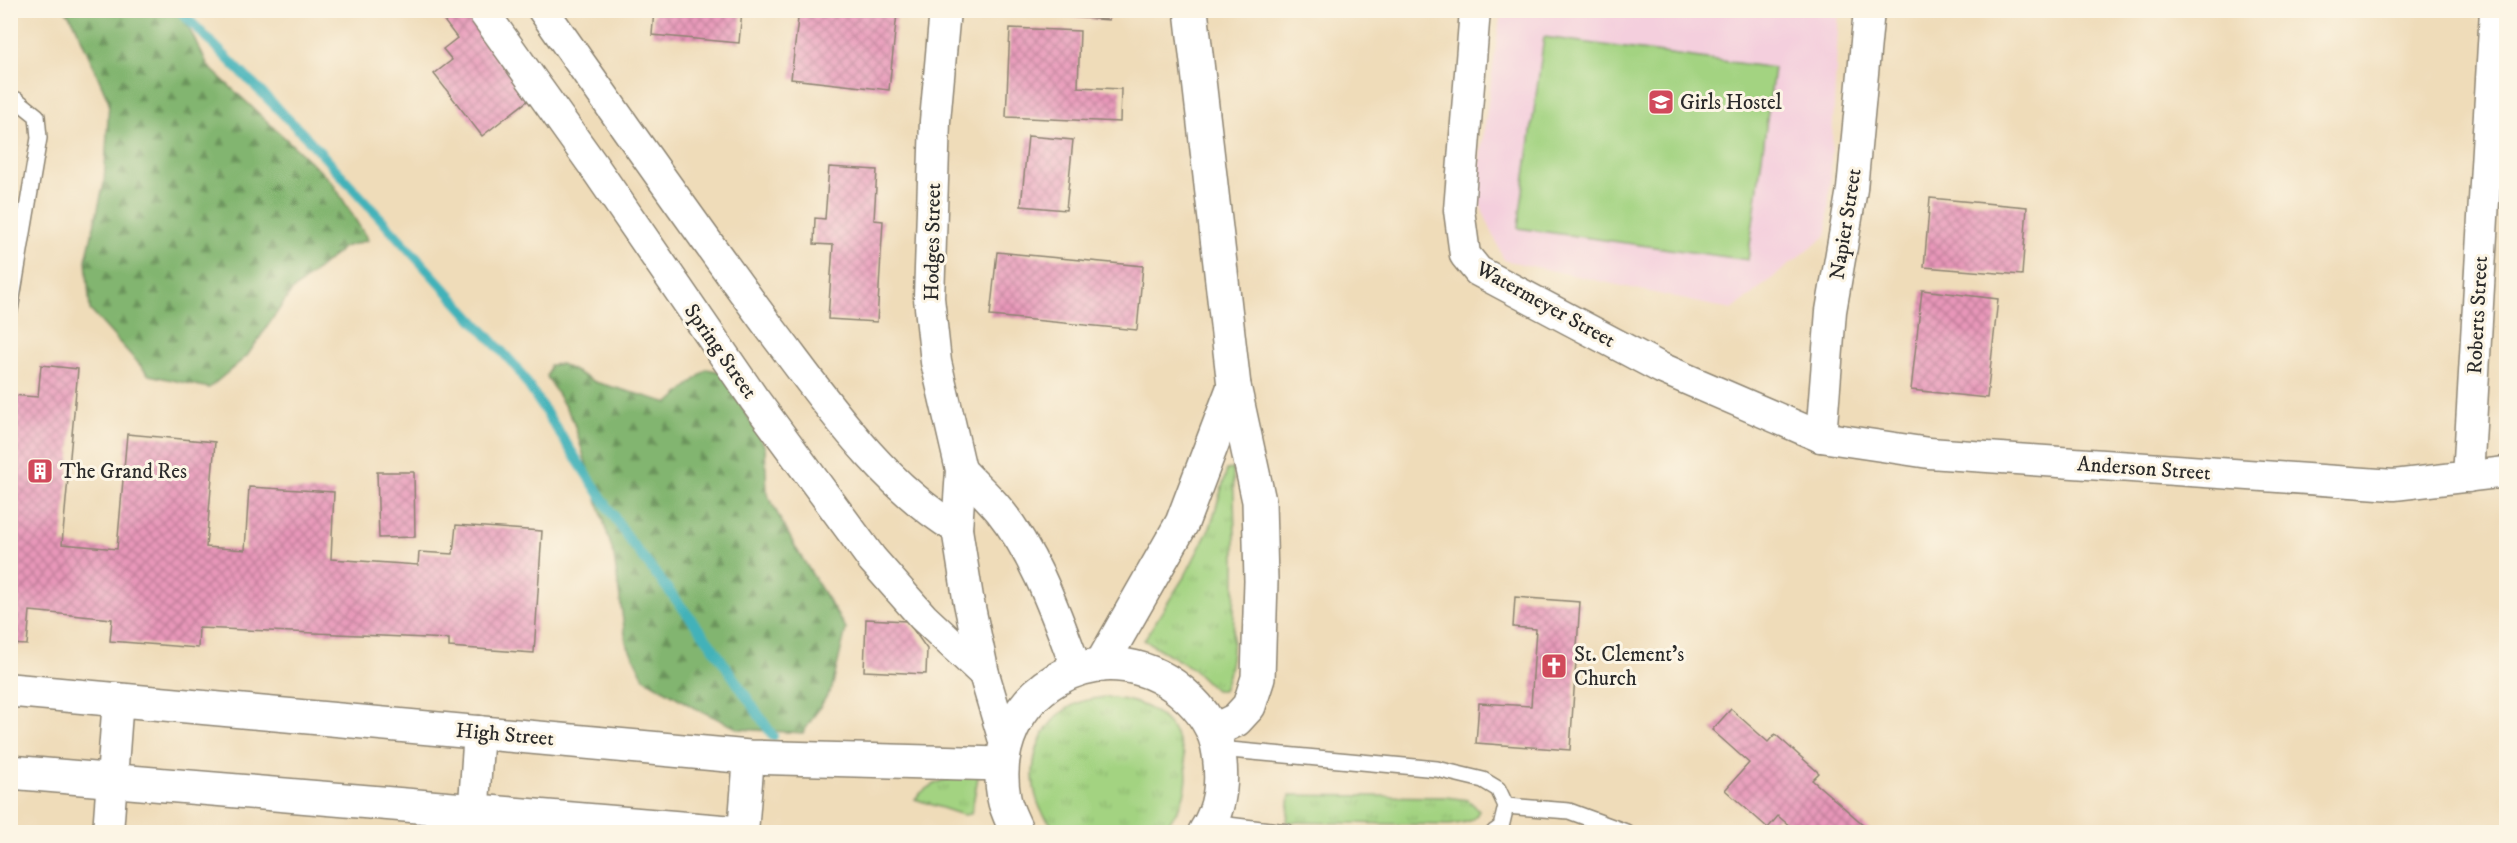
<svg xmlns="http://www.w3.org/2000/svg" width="2517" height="843" font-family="'IM FELL DW Pica',serif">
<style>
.built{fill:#f4cfdd}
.grass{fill:url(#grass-tufts);stroke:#677f56;stroke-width:1.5}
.forest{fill:url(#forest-firs);stroke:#56704d;stroke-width:1.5}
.pitch{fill:#a3d381;stroke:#677f56;stroke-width:1.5}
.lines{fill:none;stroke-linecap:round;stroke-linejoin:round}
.stream{stroke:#42b2b9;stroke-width:10}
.building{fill:url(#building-cross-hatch)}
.service-casing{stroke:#8d8472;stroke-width:18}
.minor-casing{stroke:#8d8472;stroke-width:33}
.tertiary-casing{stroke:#8d8472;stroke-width:36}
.service{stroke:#fff;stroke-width:15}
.minor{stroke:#fff;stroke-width:30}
.tertiary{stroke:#fff;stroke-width:33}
.labels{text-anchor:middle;stroke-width:6;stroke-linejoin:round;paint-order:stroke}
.poi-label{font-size:21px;fill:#2b2b2b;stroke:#fcf5e5;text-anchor:start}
.street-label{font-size:21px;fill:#2b2b2b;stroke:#fcf5e5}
</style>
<defs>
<pattern id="grass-tufts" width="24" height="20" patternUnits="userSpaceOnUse" patternTransform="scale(1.5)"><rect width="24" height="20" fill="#a3d381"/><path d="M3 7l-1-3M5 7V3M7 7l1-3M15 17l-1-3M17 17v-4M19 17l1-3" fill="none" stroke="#8cb570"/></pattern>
<pattern id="forest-firs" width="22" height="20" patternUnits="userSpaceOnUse" patternTransform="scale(1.5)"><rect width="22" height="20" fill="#82b56f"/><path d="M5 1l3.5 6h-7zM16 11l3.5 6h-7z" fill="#6b935b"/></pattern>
<pattern id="building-cross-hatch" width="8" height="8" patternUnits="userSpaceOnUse" patternTransform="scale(1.5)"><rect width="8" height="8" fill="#e897b9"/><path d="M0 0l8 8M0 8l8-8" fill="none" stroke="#bc7b97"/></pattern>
</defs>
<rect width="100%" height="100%" fill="#fcf5e5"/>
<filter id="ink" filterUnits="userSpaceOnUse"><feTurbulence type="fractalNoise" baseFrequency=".0167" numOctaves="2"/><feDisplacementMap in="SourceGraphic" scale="12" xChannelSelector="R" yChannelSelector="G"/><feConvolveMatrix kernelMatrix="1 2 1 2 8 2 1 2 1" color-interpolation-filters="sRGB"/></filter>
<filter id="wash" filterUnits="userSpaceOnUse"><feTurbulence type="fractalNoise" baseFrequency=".008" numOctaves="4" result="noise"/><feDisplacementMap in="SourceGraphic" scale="24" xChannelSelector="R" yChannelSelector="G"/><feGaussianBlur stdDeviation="1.35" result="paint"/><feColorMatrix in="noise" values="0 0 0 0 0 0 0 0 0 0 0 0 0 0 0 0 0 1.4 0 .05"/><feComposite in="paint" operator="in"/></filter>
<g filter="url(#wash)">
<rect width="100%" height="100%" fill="#efdcb9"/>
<polygon class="built" points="1501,11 1839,11 1827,235 1732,310 1504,260 1475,193"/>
<g class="grass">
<path d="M1233 469C1235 517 1236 565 1234 612 1233 637 1233 667 1223 690H1215L1192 668 1144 640 1186 574 1211 525 1227 470Z"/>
<path d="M1106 697C1122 699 1136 701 1150 709 1179 724 1194 768 1183 798 1178 812 1170 822 1160 832H1058C1053 826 1045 818 1041 810 1022 770 1038 716 1083 701 1090 699 1099 698 1106 697Z"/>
<path d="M979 772 971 814 963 815 915 799C928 782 958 774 979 772Z"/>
<path d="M1290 795 1446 797 1468 800 1479 810C1475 823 1461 823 1449 825L1287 822Z"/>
</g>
<g class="forest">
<polygon points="66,11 180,11 209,67 332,182 368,240 344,247 291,292 247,356 209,388 149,375 90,310 86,260 104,183 109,102 74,22"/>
<polygon points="561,364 595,382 669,403 707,369 722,372 765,447 767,494 797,550 846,629 832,688 803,733 739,729 693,707 644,678 626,642 614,556 573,420 547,377 550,365"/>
</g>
<polygon class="pitch" points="1544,37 1774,68 1748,260 1518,228"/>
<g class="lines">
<polyline class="stream" points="179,10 309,140 517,368 630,541 710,643 773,736"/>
</g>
<g id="blocks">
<g class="building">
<polygon points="436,10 469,10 535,95 482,136 434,74 452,60 443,49 457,38"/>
<polygon points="654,10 742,10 739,43 652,35"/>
<polygon points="799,10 877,10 897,13 889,90 791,79"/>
<polygon points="1016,10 1109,10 1109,20 1016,13"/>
<polygon points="1010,28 1080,31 1078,87 1121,89 1120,122 1006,117"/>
<polygon points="1028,136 1073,140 1066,210 1021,206"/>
<polygon points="829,167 877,170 874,220 883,221 877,322 828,319 833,245 814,244 815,218 825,219"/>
<polygon points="1930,198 2027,207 2022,275 1924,267"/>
<polygon points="997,252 1143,266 1137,330 990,316"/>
<polygon points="1922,290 1998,299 1987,398 1911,390"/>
<polygon points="41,365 78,369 62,544 117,549 127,434 215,442 206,547 245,550 249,487 334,492 331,559 418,565 419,552 453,554 456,525 542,531 534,653 449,647 449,639 199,628 198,648 110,641 112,619 30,611 27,645 10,644 10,395 38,397"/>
<polygon points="377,472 414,472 415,537 379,538"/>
<polygon points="1515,597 1580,602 1570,750 1476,743 1479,703 1531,706 1536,629 1513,627"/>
<polygon points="866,619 907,621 927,649 926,674 864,671"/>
<polygon points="1731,709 1768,742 1775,734 1819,773 1812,780 1872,832 1797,832 1778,816 1768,828 1725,790 1749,763 1712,730"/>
</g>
</g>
</g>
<g filter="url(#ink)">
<use href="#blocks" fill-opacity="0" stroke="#8d8472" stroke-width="1.5"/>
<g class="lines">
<defs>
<g id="service">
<polyline points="10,99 17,100 37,116 39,138 10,310"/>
<polyline points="1219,749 1437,769 1483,780 1498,789 1506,806 1501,827 1494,832"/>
<polyline points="1506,806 1569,811 1626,832"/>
<polyline points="1211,823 1287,832"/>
</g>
<g id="minor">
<polyline points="482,10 593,165 754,399 872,559 923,617 984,674"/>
<path d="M543 10C618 117 693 224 770 328 825 400 879 482 957 529"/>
<polyline points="945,10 935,121 929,298 936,362 961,470 957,529 968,598 984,674 1005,744"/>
<polyline points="1475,10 1459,210 1465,255 1478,271 1661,368 1821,437 1929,453 2394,485 2506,472"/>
<polyline points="1821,437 1831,311 1852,189 1869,10"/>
<path d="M961 470C974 484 988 496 1000 511 1037 557 1056 615 1077 670"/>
<polyline points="2468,477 2495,10"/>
<polyline points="108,832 118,699"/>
<polyline points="472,832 479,731"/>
<polyline points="743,832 749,757"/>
</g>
<g id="tertiary">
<polyline points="1191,10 1234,386 1259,501 1261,581 1258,678 1249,706 1236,720 1213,731"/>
<polyline points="1101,665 1182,523 1234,386"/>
<polyline points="10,690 749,757 1001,764"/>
<polyline points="10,772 728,832"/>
<path d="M1017 832C1013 822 1006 810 1004 798 985 694 1100 623 1182 692 1201 708 1216 729 1219 754 1223 782 1221 808 1205 832"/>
</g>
</defs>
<use href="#service" class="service-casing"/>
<use href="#minor" class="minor-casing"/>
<use href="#tertiary" class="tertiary-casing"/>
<use href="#service" class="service"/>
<use href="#minor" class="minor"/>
<use href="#tertiary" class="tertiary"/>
</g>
</g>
<defs>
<symbol id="school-square" viewBox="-11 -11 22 22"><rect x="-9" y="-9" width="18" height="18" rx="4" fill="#d1495b" stroke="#fcf5e5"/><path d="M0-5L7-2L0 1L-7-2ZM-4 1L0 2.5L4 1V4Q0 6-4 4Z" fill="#fff"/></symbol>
<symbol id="building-square" viewBox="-11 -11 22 22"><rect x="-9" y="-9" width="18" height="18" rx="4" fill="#d1495b" stroke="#fcf5e5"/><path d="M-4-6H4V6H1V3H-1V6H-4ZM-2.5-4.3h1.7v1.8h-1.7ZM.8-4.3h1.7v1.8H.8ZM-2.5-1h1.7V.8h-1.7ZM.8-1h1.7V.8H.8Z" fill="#fff"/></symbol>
<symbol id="church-square" viewBox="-11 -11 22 22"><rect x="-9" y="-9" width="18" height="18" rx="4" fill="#d1495b" stroke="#fcf5e5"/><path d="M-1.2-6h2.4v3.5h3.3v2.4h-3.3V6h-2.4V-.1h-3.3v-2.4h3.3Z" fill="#fff"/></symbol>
</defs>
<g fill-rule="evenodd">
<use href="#school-square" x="1646" y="87" width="30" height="30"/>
<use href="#building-square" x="25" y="456" width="30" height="30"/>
<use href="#church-square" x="1539" y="651" width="30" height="30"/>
</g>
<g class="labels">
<g class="poi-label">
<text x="1680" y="109">Girls Hostel</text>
<text x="60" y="478">The Grand Res</text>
<text x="1574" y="661">St. Clement's<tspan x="1574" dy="24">Church</tspan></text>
</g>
<g class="street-label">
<text transform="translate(1845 224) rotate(-81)" y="7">Napier Street</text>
<text transform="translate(932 242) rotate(-89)" y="7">Hodges Street</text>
<text transform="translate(1546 304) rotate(29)" y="7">Watermeyer Street</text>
<text transform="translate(2477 315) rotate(-87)" y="7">Roberts Street</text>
<text transform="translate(721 351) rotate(55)" y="7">Spring Street</text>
<text transform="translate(2144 468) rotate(4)" y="7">Anderson Street</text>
<text transform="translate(505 734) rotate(5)" y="7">High Street</text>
</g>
</g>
<rect width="2517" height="843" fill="none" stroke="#fcf5e5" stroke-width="36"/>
</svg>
